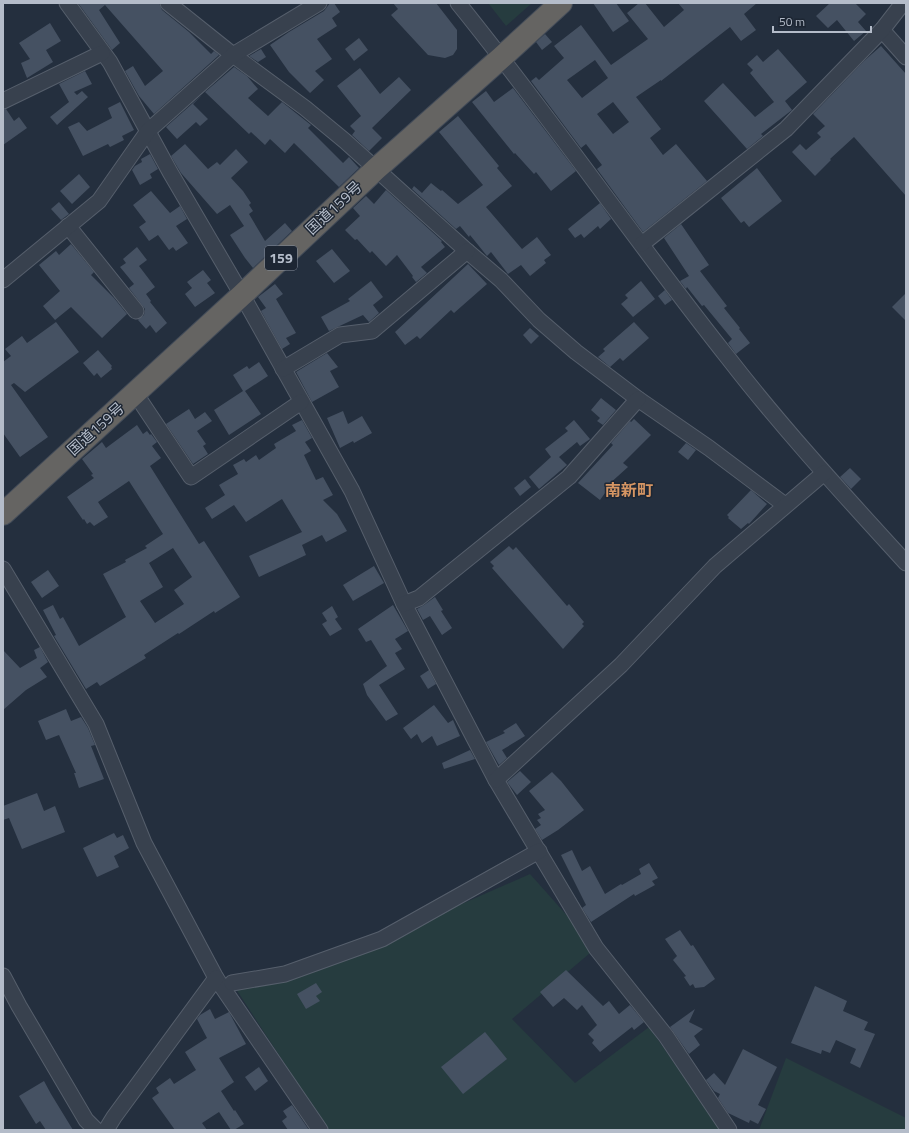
<svg xmlns="http://www.w3.org/2000/svg" width="909" height="1133" font-family="'Titillium Web','Noto Sans JP',sans-serif">
<style>
.green{fill:#263c3f}
.building{fill:#455162;fill-rule:evenodd}
.lines{fill:none;stroke-linecap:round;stroke-linejoin:round}
.minor-casing{stroke:#565f6c;stroke-width:17}
.trunk-casing{stroke:#434c59;stroke-width:24}
.minor{stroke:#38414e;stroke-width:15}
.trunk{stroke:#656462;stroke-width:22}
.labels{text-anchor:middle;stroke-width:3;stroke-linejoin:round;paint-order:stroke}
.shield{fill:#1d2633;stroke:#878f9c;stroke-width:1}
.shield-label{font-size:14px;font-weight:bold;fill:#b4bcc9}
.street-label{font-size:15px;fill:#b4bcc9;stroke:#1d2633}
.neighbourhood-label{font-size:16px;font-weight:bold;fill:#d59563;stroke:#1d2633}
</style>
<rect width="100%" height="100%" fill="#242f3e"/>
<g class="green">
<polygon points="488,3 532,3 506,26"/>
<polygon points="530,874 596,948 512,1019 575,1083 649,1027 721,1130 328,1130 232,983 382,939"/>
<polygon points="786,1058 906,1118 906,1130 759,1130"/>
</g>
<g class="building">
<polygon points="78,3 159,3 162,10 189,32 211,54 214,51 219,55 154,114 139,96 125,71 133,66 145,86 163,71 105,5 99,10 120,43 112,50"/>
<polygon points="330,3 334,3 340,12 332,18 337,26 317,39 332,59 315,71 324,80 310,93 289,72 270,45 289,32 324,11"/>
<polygon points="393,3 436,3 457,30 457,49 453,55 445,58 428,55 391,15 398,9"/>
<polygon points="593,3 616,3 629,21 613,32"/>
<path d="M639 3H645L664 27 684 10 678 3H757L744 14 756 30 741 41 730 27 661 81V80L636 97 661 129 650 138 663 155 676 144 707 181 643 232 597 169 602 165 586 144 581 148 531 81 536 77 539 80 564 58 554 46 581 25 611 65 648 39 627 13ZM595 60 608 78 582 98 567 80ZM613 102 629 122 613 134 597 114Z"/>
<polygon points="830,3 855,3 866,14 858,22 866,31 854,41 837,20 828,28 816,16"/>
<polygon points="50,23 61,41 46,50 53,62 27,78 21,63 30,59 19,43"/>
<polygon points="545,34 552,42 542,50 536,42"/>
<polygon points="359,38 368,50 354,61 345,49"/>
<polygon points="881,46 906,74 906,196 854,137 830,159 831,160 815,176 792,152 800,144 806,150 821,137 817,133 825,126 813,114 864,61"/>
<polygon points="261,49 266,57 258,62 249,56"/>
<polygon points="778,49 807,82 785,101 792,110 761,134 763,136 747,149 704,101 723,83 755,117 774,102 750,73 753,70 747,64 757,55 763,62"/>
<polygon points="234,67 247,76 258,89 248,98 268,116 282,102 311,125 308,128 343,163 349,157 359,168 339,187 294,143 285,153 270,139 265,145 251,132 249,134 205,92"/>
<polygon points="360,68 380,94 399,77 411,90 372,128 382,138 369,151 352,135 355,131 350,126 361,116 337,86"/>
<polygon points="85,71 92,84 74,92 77,95 82,91 88,97 57,125 50,117 69,102 59,84"/>
<polygon points="513,88 576,171 551,191 536,172 534,174 515,153 514,154 472,102 486,91 494,102"/>
<polygon points="202,95 193,104 208,119 200,126 196,122 177,139 166,127"/>
<polygon points="120,102 134,130 122,136 124,140 110,147 108,144 83,156 68,127 79,122 87,131 112,118 108,108"/>
<polygon points="6,109 14,121 19,117 27,128 3,145 3,110"/>
<polygon points="458,116 499,166 497,168 512,186 486,207 522,249 537,237 551,255 544,260 546,263 530,276 521,265 508,274 491,252 487,256 470,235 469,237 460,226 456,229 412,189 414,186 422,193 431,183 441,191 442,190 458,204 483,185 439,132"/>
<polygon points="185,144 208,169 217,162 220,165 236,149 248,162 231,178 243,191 251,203 249,205 253,211 249,214 265,241 285,223 292,231 253,268 245,258 230,235 244,226 230,205 217,214 181,173 178,168 171,156"/>
<polygon points="150,154 158,169 150,174 152,178 140,185 132,170 135,166 142,162 141,159"/>
<polygon points="757,168 782,201 749,227 744,221 741,223 721,198"/>
<polygon points="79,174 90,187 72,204 60,191"/>
<polygon points="386,190 442,241 441,242 445,247 421,267 427,273 416,282 412,277 413,276 397,255 386,266 372,251 370,253 357,239 355,240 345,230 360,216 353,208 366,196 374,204"/>
<polygon points="151,191 170,213 180,206 187,219 176,226 188,243 176,251 173,247 169,250 158,235 149,241 139,227 146,222 133,205"/>
<polygon points="59,202 69,214 61,220 51,209"/>
<polygon points="600,203 611,219 600,229 598,226 584,238 581,234 575,238 568,229"/>
<polygon points="681,224 709,265 700,271 727,306 724,308 740,328 739,329 750,343 736,354 728,343 732,339 704,305 702,306 687,287 686,289 680,281 689,276 664,238"/>
<polygon points="71,244 94,272 91,275 114,298 127,314 102,338 71,307 55,320 43,306 60,291 39,265 56,251 59,255"/>
<polygon points="137,247 147,260 139,266 155,287 146,294 151,301 150,302 167,323 156,333 150,325 146,329 138,320 144,315 145,309 129,288 134,284 120,267 126,263 123,259"/>
<polygon points="332,249 350,271 334,283 316,261"/>
<polygon points="468,264 487,284 454,313 451,310 420,339 417,336 405,345 395,332"/>
<polygon points="203,270 211,280 207,283 215,293 195,307 185,294 192,288 187,282"/>
<polygon points="371,281 383,297 373,305 379,313 369,322 363,315 329,331 321,317 350,301 348,299"/>
<polygon points="641,281 655,299 633,317 621,304 628,298 625,295"/>
<polygon points="275,284 283,294 276,299 296,333 286,338 290,344 282,349 261,311 266,308 258,297"/>
<polygon points="665,290 672,300 665,305 658,296"/>
<polygon points="906,293 906,321 892,307"/>
<polygon points="56,322 79,352 25,392 14,383 11,385 48,437 20,457 3,433 3,362 11,356 5,349 22,336 27,343"/>
<polygon points="634,322 649,338 623,361 620,358 610,367 598,357 605,351 603,349"/>
<polygon points="530,328 539,336 531,344 523,335"/>
<polygon points="98,350 112,366 111,367 112,369 101,378 97,373 94,376 83,363"/>
<polygon points="327,353 338,367 330,371 339,387 312,402 296,372"/>
<polygon points="259,362 268,376 245,391 261,414 229,435 214,410 243,391 233,375 247,366 249,369"/>
<polygon points="601,398 616,410 603,425 597,421 600,418 591,410"/>
<polygon points="189,409 195,419 205,412 212,421 197,431 206,444 203,446 208,454 193,464 166,424"/>
<polygon points="343,411 348,424 362,416 372,433 354,443 353,441 340,448 327,418"/>
<polygon points="634,419 651,435 623,463 628,467 608,485 610,486 600,500 578,483 613,445 611,443 630,421 631,422"/>
<polygon points="302,420 312,438 305,442 311,451 304,455 316,480 323,477 333,495 323,500 337,514 347,531 326,542 322,535 302,545 306,555 259,577 249,556 302,532 282,499 246,522 234,505 212,519 205,508 225,495 219,485 238,474 233,465 244,459 246,462 256,455 259,460 276,448 274,444 296,431 292,425"/>
<polygon points="574,420 590,439 580,446 577,442 559,457 567,465 539,489 529,477 551,457 545,449 568,431 565,428"/>
<path d="M137 425 143 434 147 431 150 435 151 434 157 442 152 446 161 458 150 466 199 544 204 541 240 597 215 613 214 611 179 634 178 633 144 655 146 658 100 686 97 682 86 689 54 636 56 635 43 610 53 605 60 619 63 617 79 646 126 617 103 574 126 562 125 560 147 548 145 546 163 534 129 481 98 502 108 517 94 526 90 522 87 524 84 519 83 520 67 497 94 478 91 475 93 474 82 459 102 442 106 448ZM173 548 192 577 174 590 184 604 155 623 140 601 163 587 149 563Z"/>
<polygon points="686,443 696,450 688,460 678,452"/>
<polygon points="850,468 861,479 851,489 840,477"/>
<polygon points="525,479 531,487 520,496 514,488"/>
<polygon points="751,490 767,504 749,524 748,523 741,529 728,518 729,517 727,515"/>
<polygon points="509,546 513,550 516,547 567,606 569,604 584,622 582,624 584,626 563,649 492,568 494,566 490,562"/>
<polygon points="374,566 384,583 353,601 343,585"/>
<polygon points="48,570 59,586 42,598 31,582"/>
<polygon points="435,597 443,610 441,611 452,628 442,635 430,616 423,620 417,609 424,605"/>
<polygon points="393,605 408,631 395,639 402,649 395,653 405,669 379,685 398,714 386,721 367,695 363,684 387,666 371,640 366,642 358,629"/>
<polygon points="332,606 338,617 335,619 342,629 330,636 322,624 327,621 322,613"/>
<polygon points="40,647 48,662 40,668 47,677 26,690 3,710 3,650 20,668 37,658 34,650"/>
<polygon points="429,670 436,684 428,689 420,676"/>
<polygon points="434,705 448,723 453,720 460,736 437,746 432,736 422,743 417,734 411,739 403,728"/>
<polygon points="66,709 71,721 81,717 88,728 95,745 91,746 104,779 79,788 74,773 76,773 59,735 46,740 38,721"/>
<polygon points="516,723 525,736 502,750 507,758 499,765 486,742 505,733 503,731"/>
<polygon points="470,750 475,759 444,769 442,763"/>
<polygon points="520,771 531,782 517,795 507,782"/>
<polygon points="552,772 561,781 584,810 558,830 542,840 535,829 541,825 537,820 541,818 538,814 545,810 529,791"/>
<polygon points="37,793 44,811 55,806 65,832 22,849 9,818 3,820 3,806"/>
<polygon points="114,833 117,838 123,835 129,848 114,856 119,867 97,877 83,848"/>
<polygon points="572,850 582,871 590,866 605,894 621,884 622,885 641,874 639,869 649,863 658,878 652,881 655,885 635,896 634,894 591,922 582,908 586,905 561,855"/>
<polygon points="680,930 691,946 693,945 715,979 704,987 695,988 693,984 690,986 684,977 686,976 673,960 677,956 665,939"/>
<polygon points="566,970 603,1006 609,1001 619,1014 630,1005 644,1022 634,1030 632,1027 600,1052 592,1043 594,1040 588,1034 597,1025 582,1005 577,1010 564,998 553,1007 540,992"/>
<polygon points="316,983 322,992 316,996 320,1001 306,1009 297,994"/>
<polygon points="815,986 847,1001 843,1011 868,1022 864,1030 875,1034 860,1068 850,1063 856,1049 836,1040 830,1053 822,1050 821,1054 791,1043"/>
<polygon points="210,1009 215,1019 229,1012 246,1044 219,1058 234,1082 221,1091 234,1111 235,1110 244,1124 234,1130 231,1130 219,1112 202,1123 207,1130 175,1130 152,1098 159,1093 156,1088 170,1078 174,1084 196,1070 185,1052 207,1038 197,1019 200,1015"/>
<polygon points="695,1009 689,1022 703,1029 694,1036 700,1045 689,1054 670,1027"/>
<polygon points="485,1032 507,1059 463,1094 441,1067"/>
<polygon points="743,1049 777,1067 758,1105 766,1109 758,1124 750,1120 749,1123 728,1113 718,1098 720,1094 714,1091 706,1080 714,1073 725,1085"/>
<polygon points="259,1067 268,1081 255,1091 245,1077"/>
<polygon points="44,1081 51,1094 73,1130 46,1130 40,1121 36,1124 19,1096"/>
<polygon points="292,1105 309,1130 288,1130 282,1121 287,1117 283,1111"/>
</g>
<g class="lines">
<defs>
<g id="minor">
<polyline points="67,3 110,62 170,172 242,295 352,491 404,604 496,780 596,948 666,1036 729,1130"/>
<polyline points="168,3 233,55 305,108 345,141 467,251 501,280 539,320 576,352 638,399 709,448 785,505"/>
<path d="M458 3C552 119 636 242 729 359 784 430 845 496 906 563"/>
<polyline points="882,30 906,57"/>
<polyline points="3,101 102,53"/>
<polyline points="68,226 136,311"/>
<polyline points="642,244 786,129 882,30 903,3"/>
<polyline points="3,280 99,201 148,131 233,55 319,3"/>
<polyline points="283,369 340,335 372,331 467,251"/>
<polyline points="135,393 191,477 301,402"/>
<polyline points="3,569 96,724 144,843 216,978 320,1130"/>
<polyline points="404,604 419,598 569,477 638,399"/>
<polyline points="496,780 621,665 715,566 824,473"/>
<polyline points="3,976 19,1006 86,1120 96,1130"/>
<polyline points="232,983 285,974 382,939 539,851"/>
<polyline points="106,1130 114,1117 216,978"/>
</g>
<polyline id="trunk" points="3,514 242,295 376,169 502,57 561,3"/>
</defs>
<use href="#minor" class="minor-casing"/>
<use href="#trunk" class="trunk-casing"/>
<use href="#minor" class="minor"/>
<use href="#trunk" class="trunk"/>
</g>
<g class="labels">
<rect class="shield" x="265" y="246" width="32" height="24" rx="3"/>
<g class="shield-label">
<text x="281" y="263">159</text>
</g>
<g class="street-label">
<text transform="translate(334 208) rotate(-43)" y="5">国道159号</text>
<text transform="translate(96 429) rotate(-42)" y="5">国道159号</text>
</g>
<g class="neighbourhood-label">
<text x="629" y="496">南新町</text>
</g>
</g>
<rect width="909" height="1133" fill="none" stroke="#b4bcc9" stroke-width="8"/>
<path d="M773 26v6h98v-6" fill="none" stroke="#b4bcc9" stroke-width="2"/>
<text x="779" y="26" font-size="12" fill="#b4bcc9" stroke="#1d2633" stroke-width="3" paint-order="stroke">50 m</text>
</svg>
